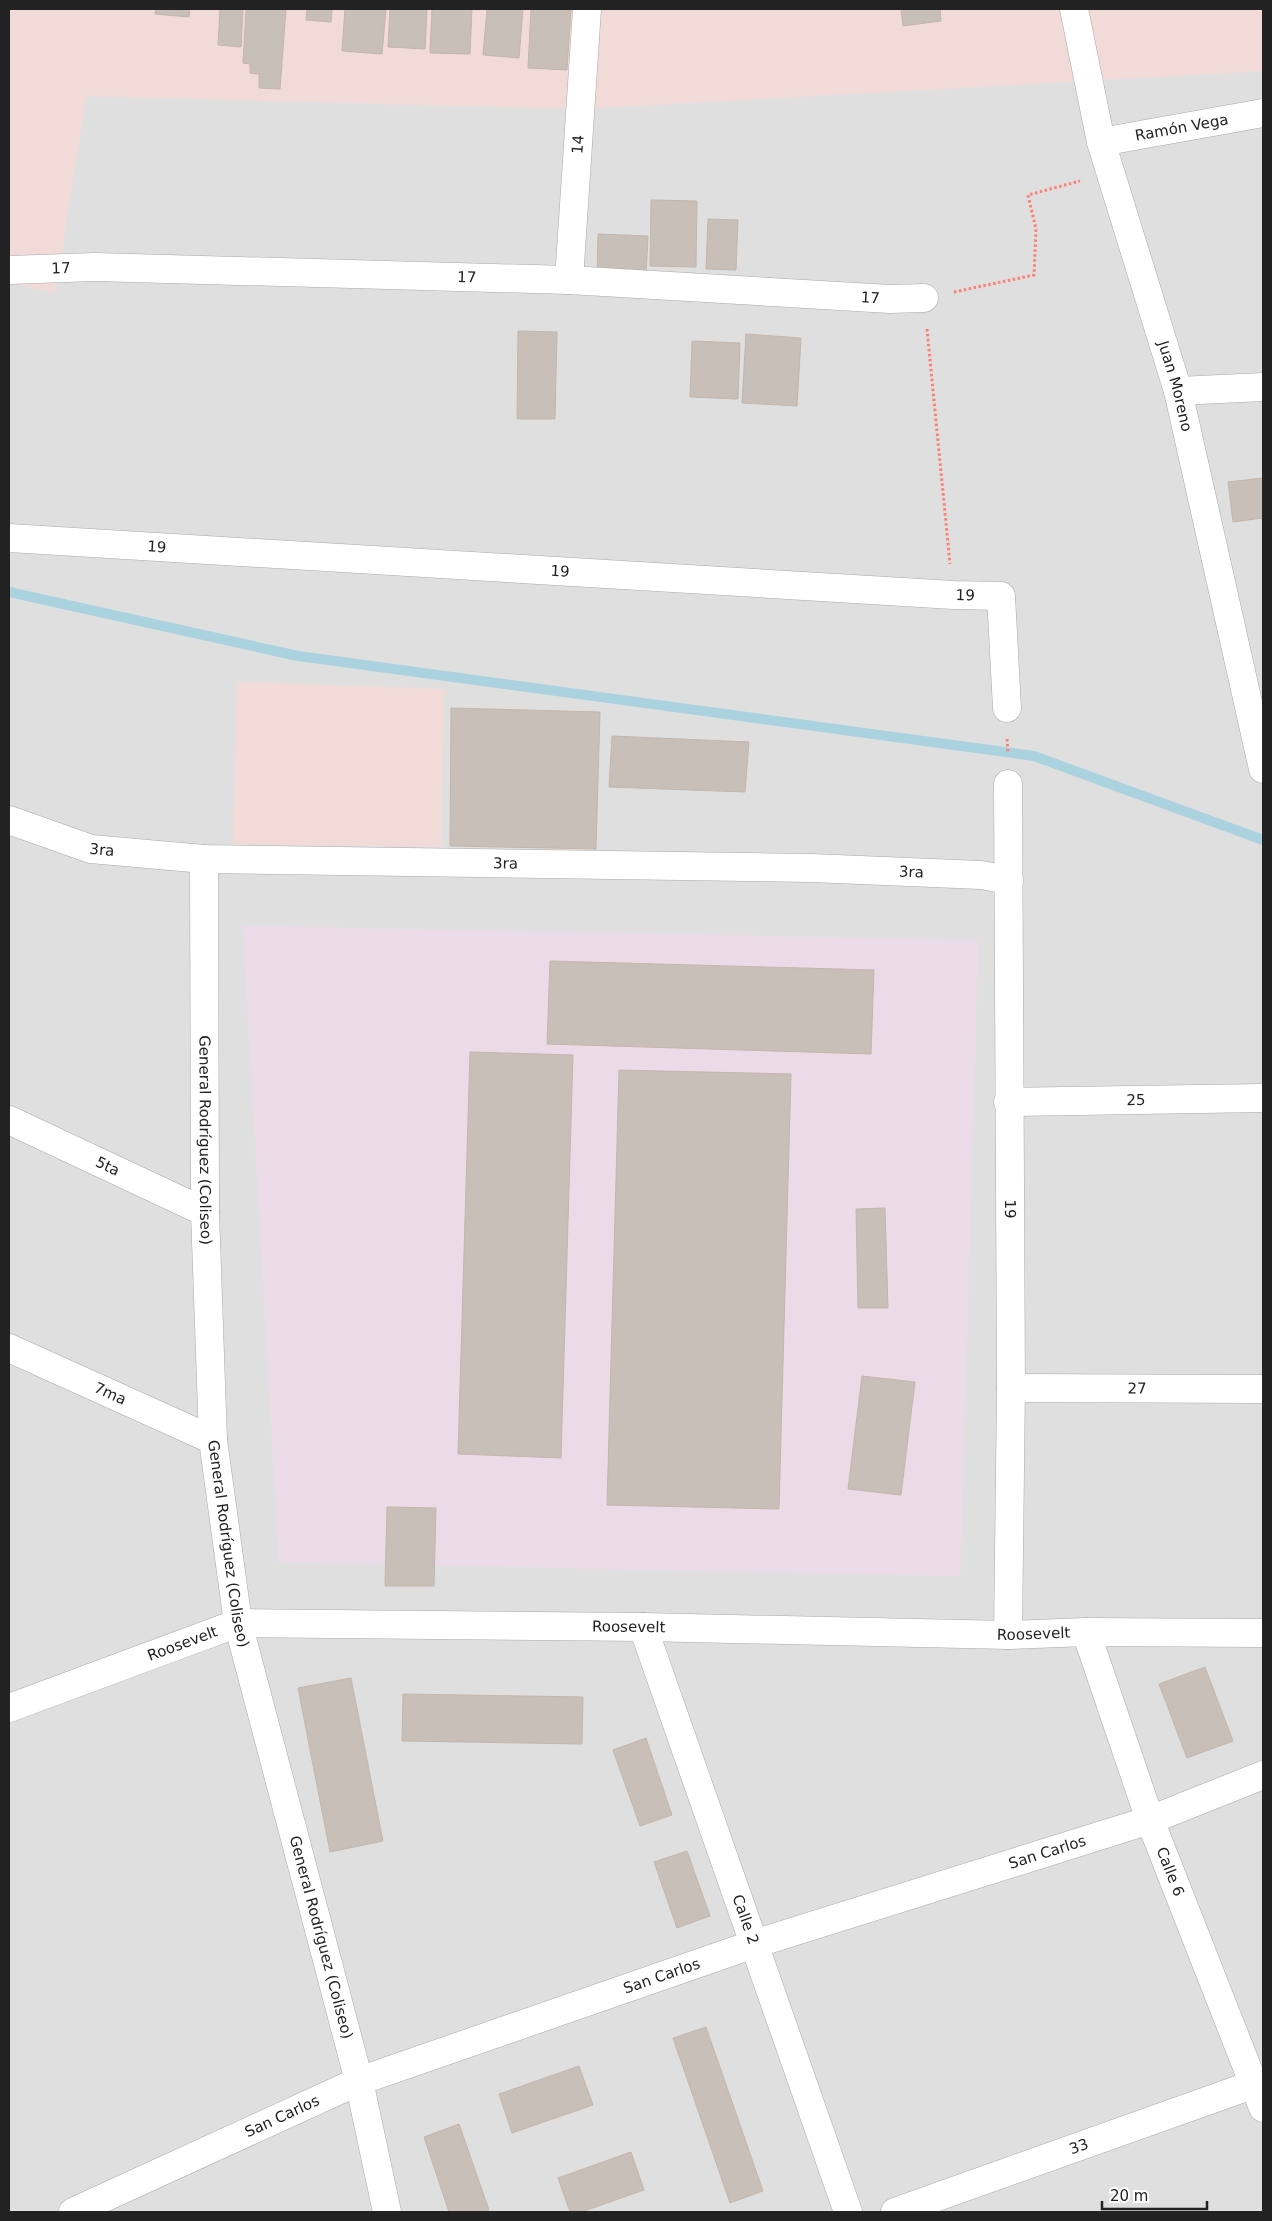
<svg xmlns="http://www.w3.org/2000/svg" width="1272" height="2221" font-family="'DejaVu Sans',sans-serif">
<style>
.residential{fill:#e0dfdf}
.commercial{fill:#f2dad9}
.industrial{fill:#ebdbe8}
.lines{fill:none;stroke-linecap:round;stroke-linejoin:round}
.stream{stroke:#aad3df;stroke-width:10}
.building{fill:#c7bfb8;stroke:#c4b6ab}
.minor-casing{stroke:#a9a9a9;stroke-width:29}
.path{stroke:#fa8072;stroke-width:3;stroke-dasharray:2.5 2.5;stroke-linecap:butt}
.minor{stroke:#fff;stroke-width:28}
.labels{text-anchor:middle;stroke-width:4;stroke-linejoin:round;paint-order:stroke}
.street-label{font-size:15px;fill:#222;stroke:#fff}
</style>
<rect width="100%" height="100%" fill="#f2efe9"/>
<rect class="residential" x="9" y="9" width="1254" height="2203"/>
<g class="commercial">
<polygon points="9,9 1263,9 1263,71 580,109 86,96 55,293 9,282"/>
<polygon points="237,682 444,689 441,847 233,844"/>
</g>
<polygon class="industrial" points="243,926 978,940 960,1576 279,1562"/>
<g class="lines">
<polyline class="stream" points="9,592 298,656 1034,756 1263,840"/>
</g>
<g class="building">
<polygon points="156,9 190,9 189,17 155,14"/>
<polygon points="220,9 243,9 241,47 218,45"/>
<polygon points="246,9 286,9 280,89 259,88 259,74 250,73 250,64 243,63"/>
<polygon points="307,9 332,9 331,22 306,20"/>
<polygon points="345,9 386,9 382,54 342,51"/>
<polygon points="390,9 427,9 425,49 388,47"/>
<polygon points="432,9 472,9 470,54 430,53"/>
<polygon points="487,9 523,9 519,58 483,55"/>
<polygon points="531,9 571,9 567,70 528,68"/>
<polygon points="901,9 940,9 941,21 903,26"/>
<polygon points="651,200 697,201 696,267 650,266"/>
<polygon points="708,219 738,220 736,270 706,269"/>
<polygon points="598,234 648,236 646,276 597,274"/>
<polygon points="518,331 557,332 555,419 517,419"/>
<polygon points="746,334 801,338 797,406 742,403"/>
<polygon points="692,341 740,343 738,399 690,397"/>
<polygon points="1263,478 1263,518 1233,522 1228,482"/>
<polygon points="451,708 600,712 596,849 450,846"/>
<polygon points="612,736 749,742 745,792 609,787"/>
<polygon points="550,961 874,970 871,1054 547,1044"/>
<polygon points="470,1052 573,1055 561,1458 458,1454"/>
<polygon points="619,1070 791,1074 779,1509 607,1505"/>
<polygon points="885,1208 888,1308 858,1308 856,1209"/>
<polygon points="862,1376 915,1382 901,1495 848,1489"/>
<polygon points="387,1507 436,1508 434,1586 385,1586"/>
<polygon points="1205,1667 1233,1741 1187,1758 1159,1684"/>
<polygon points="351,1678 383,1841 330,1852 298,1688"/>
<polygon points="403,1694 583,1697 582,1744 402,1741"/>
<polygon points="646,1738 672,1815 640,1826 613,1750"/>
<polygon points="687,1851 710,1916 677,1928 654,1862"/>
<polygon points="706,2027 763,2191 730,2203 673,2038"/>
<polygon points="579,2066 593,2105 512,2133 499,2094"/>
<polygon points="459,2124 489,2210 482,2212 449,2212 424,2137"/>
<polygon points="631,2152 644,2190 581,2212 570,2212 558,2178"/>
</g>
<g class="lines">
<defs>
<g id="minor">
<path id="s1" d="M1074 9 1101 142 1178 391 1263 769"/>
<path id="s2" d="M1101 142 1263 113"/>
<path id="s3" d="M9 270 95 267 569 280 890 299 924 298"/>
<path id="s4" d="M569 280 587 9"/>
<polyline points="1178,391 1263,387"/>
<path id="s5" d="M9 538 953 595 1001 596 1007 708"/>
<path id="s6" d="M1008 784 1011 1388 1008 1635"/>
<path id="s7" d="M9 820 91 849 204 859 812 868 981 875 1009 880"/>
<path id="s8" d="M204 859 205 1212 213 1440 238 1623 359 2081 387 2212"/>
<path id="s9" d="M1008 1102 1263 1098"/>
<path id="s10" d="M9 1120 205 1212"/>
<path id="s11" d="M9 1348 213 1440"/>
<path id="s12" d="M1011 1388 1263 1389"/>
<path id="s13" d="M643 1627 848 2212"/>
<path id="s14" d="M1086 1632 1150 1820 1263 2108"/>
<path id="s15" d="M9 1708 238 1623 643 1627 1008 1635 1086 1632 1263 1633"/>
<path id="s16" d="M73 2212 359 2081 754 1944 1150 1820 1263 1775"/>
<path id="s17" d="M895 2212 1263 2081"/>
</g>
</defs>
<use href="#minor" class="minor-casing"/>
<g class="path">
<polyline points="954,292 1034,275 1036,229 1028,195 1080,181"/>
<polyline points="927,329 950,564"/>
<polyline points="1007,739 1008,753"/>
</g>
<use href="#minor" class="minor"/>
</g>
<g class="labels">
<g class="street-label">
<text dy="5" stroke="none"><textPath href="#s2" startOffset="82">Ramón Vega</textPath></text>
<text dy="5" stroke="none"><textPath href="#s4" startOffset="136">14</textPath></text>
<text dy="5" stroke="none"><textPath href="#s3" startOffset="52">17</textPath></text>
<text dy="5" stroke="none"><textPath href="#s3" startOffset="458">17</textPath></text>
<text dy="5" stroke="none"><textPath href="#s3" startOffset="862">17</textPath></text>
<text dy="5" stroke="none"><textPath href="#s1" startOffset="391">Juan Moreno</textPath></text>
<text dy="5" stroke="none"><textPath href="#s5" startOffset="148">19</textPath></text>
<text dy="5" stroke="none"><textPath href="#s5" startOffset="552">19</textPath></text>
<text dy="5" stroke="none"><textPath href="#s5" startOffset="958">19</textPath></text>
<text dy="5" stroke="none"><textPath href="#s7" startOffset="98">3ra</textPath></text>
<text dy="5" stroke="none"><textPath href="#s7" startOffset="502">3ra</textPath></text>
<text dy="5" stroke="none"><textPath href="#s7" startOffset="908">3ra</textPath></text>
<text dy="5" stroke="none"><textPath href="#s9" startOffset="128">25</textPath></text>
<text dy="5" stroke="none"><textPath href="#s8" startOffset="281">General Rodríguez (Coliseo)</textPath></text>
<text dy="5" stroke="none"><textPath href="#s10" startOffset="109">5ta</textPath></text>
<text dy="5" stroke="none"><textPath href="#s6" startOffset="425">19</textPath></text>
<text dy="5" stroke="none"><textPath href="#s12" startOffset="126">27</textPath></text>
<text dy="5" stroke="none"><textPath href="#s11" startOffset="111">7ma</textPath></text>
<text dy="5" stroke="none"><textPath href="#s8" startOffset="686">General Rodríguez (Coliseo)</textPath></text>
<text dy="5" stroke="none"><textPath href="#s15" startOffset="635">Roosevelt</textPath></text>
<text dy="5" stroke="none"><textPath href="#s15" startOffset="1040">Roosevelt</textPath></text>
<text dy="5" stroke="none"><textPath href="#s15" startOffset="185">Roosevelt</textPath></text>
<text dy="5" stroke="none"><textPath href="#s16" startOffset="1040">San Carlos</textPath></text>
<text dy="5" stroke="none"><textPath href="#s14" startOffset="254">Calle 6</textPath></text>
<text dy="5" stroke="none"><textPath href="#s13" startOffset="310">Calle 2</textPath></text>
<text dy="5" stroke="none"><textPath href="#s8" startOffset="1091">General Rodríguez (Coliseo)</textPath></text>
<text dy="5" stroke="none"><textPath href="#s16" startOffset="635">San Carlos</textPath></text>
<text dy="5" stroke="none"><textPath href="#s16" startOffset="230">San Carlos</textPath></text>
<text dy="5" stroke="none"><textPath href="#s17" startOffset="195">33</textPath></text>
</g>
</g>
<rect width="1272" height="2221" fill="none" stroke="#222222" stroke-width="20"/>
<path d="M1102 2201v8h105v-8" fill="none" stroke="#222222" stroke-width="2.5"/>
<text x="1110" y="2201" font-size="15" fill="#222222" stroke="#ffffff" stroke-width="4" paint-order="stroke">20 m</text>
</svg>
